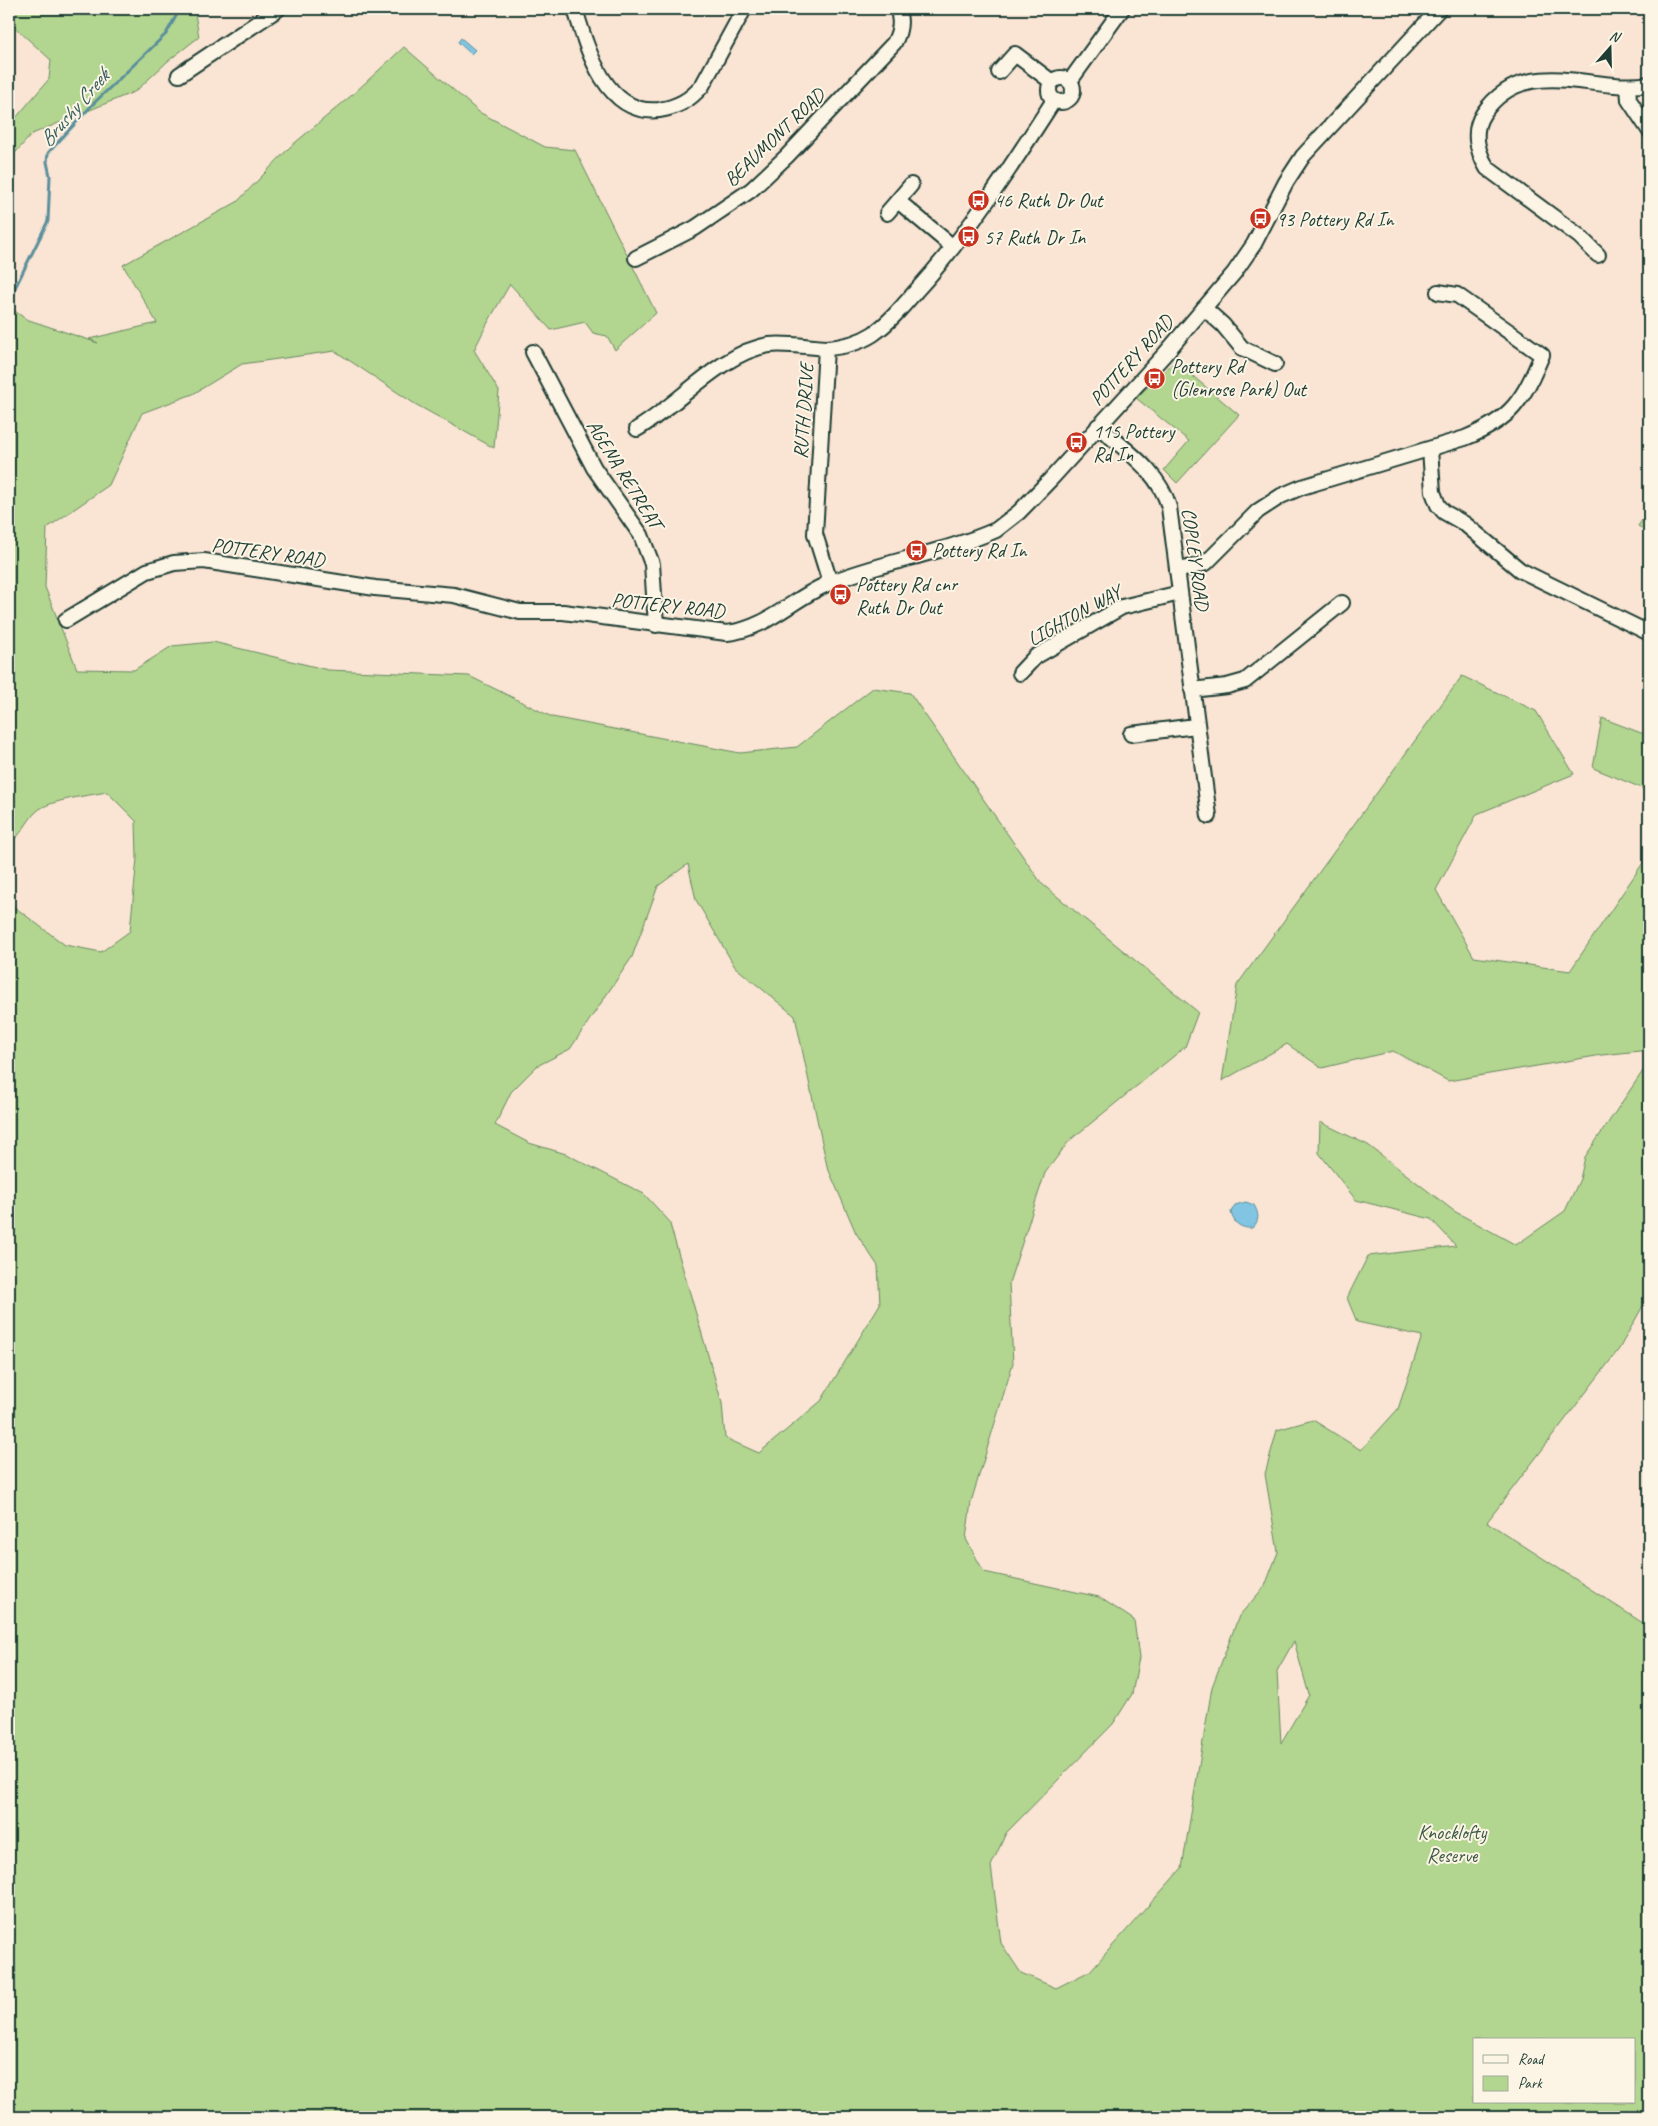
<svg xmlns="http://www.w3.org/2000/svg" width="1658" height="2126" font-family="Caveat,sans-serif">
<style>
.green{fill:#b2d58f;stroke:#688962;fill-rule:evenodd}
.water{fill:#81c5e2;stroke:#5a8f9c}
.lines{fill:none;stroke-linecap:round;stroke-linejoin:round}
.stream{stroke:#5a8f9c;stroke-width:3}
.minor-casing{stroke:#1f3d34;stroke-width:18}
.minor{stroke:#fcf5e5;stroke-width:14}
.labels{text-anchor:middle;stroke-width:4;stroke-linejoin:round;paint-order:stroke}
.street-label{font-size:20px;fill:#1f3d34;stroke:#fcf5e5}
.poi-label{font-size:20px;fill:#1f3d34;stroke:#fcf5e5;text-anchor:start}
.park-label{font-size:20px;fill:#3c5b46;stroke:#fcf5e5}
.water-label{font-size:21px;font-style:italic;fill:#385f60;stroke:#fcf5e5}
</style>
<rect width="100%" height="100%" fill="#fae4d3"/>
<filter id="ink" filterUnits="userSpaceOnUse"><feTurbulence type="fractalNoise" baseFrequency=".02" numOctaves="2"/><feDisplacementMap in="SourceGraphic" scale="10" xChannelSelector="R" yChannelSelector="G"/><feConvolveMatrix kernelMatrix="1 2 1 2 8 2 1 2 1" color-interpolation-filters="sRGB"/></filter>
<g filter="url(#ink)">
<g class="green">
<polygon points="9,9 199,9 195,14 199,37 168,61 136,91 32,134 9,160 9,126 49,79 51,60 9,22"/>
<path d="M404 47 479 112 545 147 575 150 656 313 615 350 607 336 593 333 585 322 551 330 510 284 487 324 474 350 499 391 494 448 415 404 335 351 242 364 193 394 142 413 109 485 47 528 45 587 77 669 134 670 172 646 213 642 328 670 469 676 552 717 740 753 797 747 873 688 910 693 1042 884 1198 1012 1185 1047 1069 1141 1045 1173 1009 1283 1013 1363 971 1502 966 1539 984 1572 1099 1597 1134 1620 1139 1658 1132 1694 1113 1724 1006 1833 991 1866 1001 1943 1021 1973 1056 1988 1090 1971 1182 1868 1212 1687 1239 1616 1265 1586 1278 1552 1265 1474 1277 1430 1313 1420 1361 1450 1398 1409 1422 1336 1357 1322 1347 1298 1368 1256 1456 1246 1431 1219 1356 1200 1319 1153 1320 1122 1368 1145 1454 1211 1516 1245 1565 1211 1580 1179 1585 1157 1649 1062V1295L1619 1349 1487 1522 1649 1627V2117H9V903L65 945 101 952 130 931 137 858 136 821 107 792C91 795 49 800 37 811 26 821 22 836 9 843V307L26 319 98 343 89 339 157 323 123 265 237 202 290 147 352 95ZM688 864 696 900 735 967 795 1016 827 1166 856 1233 878 1266 880 1304 821 1401 759 1453 725 1438 722 1403 669 1221 644 1194 566 1154 529 1143 495 1125 511 1092 537 1066 570 1049 632 957 658 886ZM1294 1641 1309 1695 1281 1743 1277 1671ZM1474 2040H1634V2102H1474Z"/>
<polygon points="1175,361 1239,415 1177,483 1164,470 1189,441 1136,398"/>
<polygon points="1649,510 1649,533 1638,526"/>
<polygon points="1462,676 1536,711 1574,774 1477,814 1436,890 1474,957 1570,971 1649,854 1649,1050 1602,1055 1448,1081 1393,1051 1322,1068 1287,1044 1222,1081 1237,985"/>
<polygon points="1602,718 1649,736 1649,791 1593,768"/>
</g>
<g class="water">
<polygon points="461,38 475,50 471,54 458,42"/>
<path d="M1246 1202 1254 1205C1259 1214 1260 1221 1252 1228 1241 1229 1233 1223 1231 1212L1235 1205Z"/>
</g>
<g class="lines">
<polyline class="stream" points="9,300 48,221 50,176 47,162 48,153 94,103 166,34 180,9"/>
<defs>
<g id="minor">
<path d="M575 9C587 49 606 116 659 110 678 107 690 100 702 86L744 9"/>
<polyline points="999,72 1015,54 1052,82"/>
<polyline points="179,75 278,9"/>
<circle cx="1061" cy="90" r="12"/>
<polyline points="1070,81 1122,9"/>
<polyline points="1628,86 1629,100 1649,130"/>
<polyline points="898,201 953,247"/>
<polyline points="887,213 911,185"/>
<path d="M1598 255 1579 236 1487 168C1477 151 1472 131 1483 114 1525 52 1593 94 1649 84"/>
<path d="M636 258 695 228 751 190 787 156 894 43C900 32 902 20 897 9"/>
<polyline points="1204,308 1223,325 1242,348 1275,364"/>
<polyline points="533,352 594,468 641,535 652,564 656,625"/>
<path d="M1098 426C1125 450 1159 471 1169 507L1209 816"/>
<path d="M637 429C678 405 722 352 769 345 787 343 808 347 826 348"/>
<polyline points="1430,449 1433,492 1438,505 1444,512 1465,524 1520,570 1649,633"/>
<path d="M1177 571 1206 563 1258 511 1281 496 1302 487 1465 438C1512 419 1523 400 1542 355L1457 295 1438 292"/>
<path d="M830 582 815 534 826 348C843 347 859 343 873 334 890 322 903 306 916 291 969 233 1012 165 1054 100"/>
<path d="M66 620 147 571 174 563 204 561 375 588 454 595 520 612H563L727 633C768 629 795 596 832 582 885 561 944 553 996 530L1019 512 1050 480 1164 355 1234 273 1254 244 1286 182 1303 156 1439 9"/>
<polyline points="1020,673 1035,657 1122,607 1180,593"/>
<polyline points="1192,690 1227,686 1245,681 1342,603"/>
<polyline points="1131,734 1196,726"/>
</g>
</defs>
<use href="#minor" class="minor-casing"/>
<use href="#minor" class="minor"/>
</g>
</g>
<defs>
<symbol id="bus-disc" viewBox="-11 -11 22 22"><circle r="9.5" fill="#c8321e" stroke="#fcf5e5"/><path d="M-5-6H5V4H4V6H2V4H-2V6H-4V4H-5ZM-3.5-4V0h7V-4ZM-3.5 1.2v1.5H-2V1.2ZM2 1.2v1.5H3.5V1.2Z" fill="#fff"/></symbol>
</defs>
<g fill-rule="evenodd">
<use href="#bus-disc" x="966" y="188" width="25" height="25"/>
<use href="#bus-disc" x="1248" y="206" width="25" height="25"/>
<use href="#bus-disc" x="956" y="224" width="25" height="25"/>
<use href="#bus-disc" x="1142" y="366" width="25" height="25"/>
<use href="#bus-disc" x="1064" y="430" width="25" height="25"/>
<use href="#bus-disc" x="904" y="538" width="25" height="25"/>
<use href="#bus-disc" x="828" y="582" width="25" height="25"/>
</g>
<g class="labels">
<g class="street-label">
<text transform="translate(774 137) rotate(-44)" y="7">BEAUMONT ROAD</text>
<text transform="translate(1131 360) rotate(-48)" y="7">POTTERY ROAD</text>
<text transform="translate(803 411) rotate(-86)" y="7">RUTH DRIVE</text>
<text transform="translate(625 474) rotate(58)" y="7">AGENA RETREAT</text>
<text transform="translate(268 552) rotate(8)" y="7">POTTERY ROAD</text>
<text transform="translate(1196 559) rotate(82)" y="7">COPLEY ROAD</text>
<text transform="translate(668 605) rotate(6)" y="7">POTTERY ROAD</text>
<text transform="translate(1074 615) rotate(-29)" y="7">LIGHTON WAY</text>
</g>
<g class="poi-label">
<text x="994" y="207">46 Ruth Dr Out</text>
<text x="1276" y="226">93 Pottery Rd In</text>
<text x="984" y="244">57 Ruth Dr In</text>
<text x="1171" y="373">Pottery Rd<tspan x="1171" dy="23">(Glenrose Park) Out</tspan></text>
<text x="1093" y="438">115 Pottery<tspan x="1093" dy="23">Rd In</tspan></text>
<text x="932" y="557">Pottery Rd In</text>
<text x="856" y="591">Pottery Rd cnr<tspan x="856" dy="23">Ruth Dr Out</tspan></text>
</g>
<g class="park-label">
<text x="1452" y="1839">Knocklofty<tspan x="1452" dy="23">Reserve</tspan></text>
</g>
<g class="water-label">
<text transform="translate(74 108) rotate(-49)" y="7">Brushy Creek</text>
</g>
</g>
<rect width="1658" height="2126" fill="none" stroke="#fcf5e5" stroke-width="30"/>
<rect x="15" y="15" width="1628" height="2096" fill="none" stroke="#1f3d34" stroke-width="2" filter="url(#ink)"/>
<rect x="1473" y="2038" width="162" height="65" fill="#fcf5e5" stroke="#a4ab9e"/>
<rect x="1483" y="2055" width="25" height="8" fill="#fcf5e5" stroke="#a4ab9e"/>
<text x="1518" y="2064" font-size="15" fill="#1f3d34">Road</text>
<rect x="1483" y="2076" width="25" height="15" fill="#b2d58f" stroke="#a4ab9e"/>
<text x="1518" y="2088" font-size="15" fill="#1f3d34">Park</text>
<g transform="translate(1610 48) rotate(20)" stroke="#fcf5e5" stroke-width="4" paint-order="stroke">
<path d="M0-4L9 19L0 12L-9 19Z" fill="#1f3d34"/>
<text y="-8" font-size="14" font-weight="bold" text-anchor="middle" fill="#1f3d34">N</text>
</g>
</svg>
